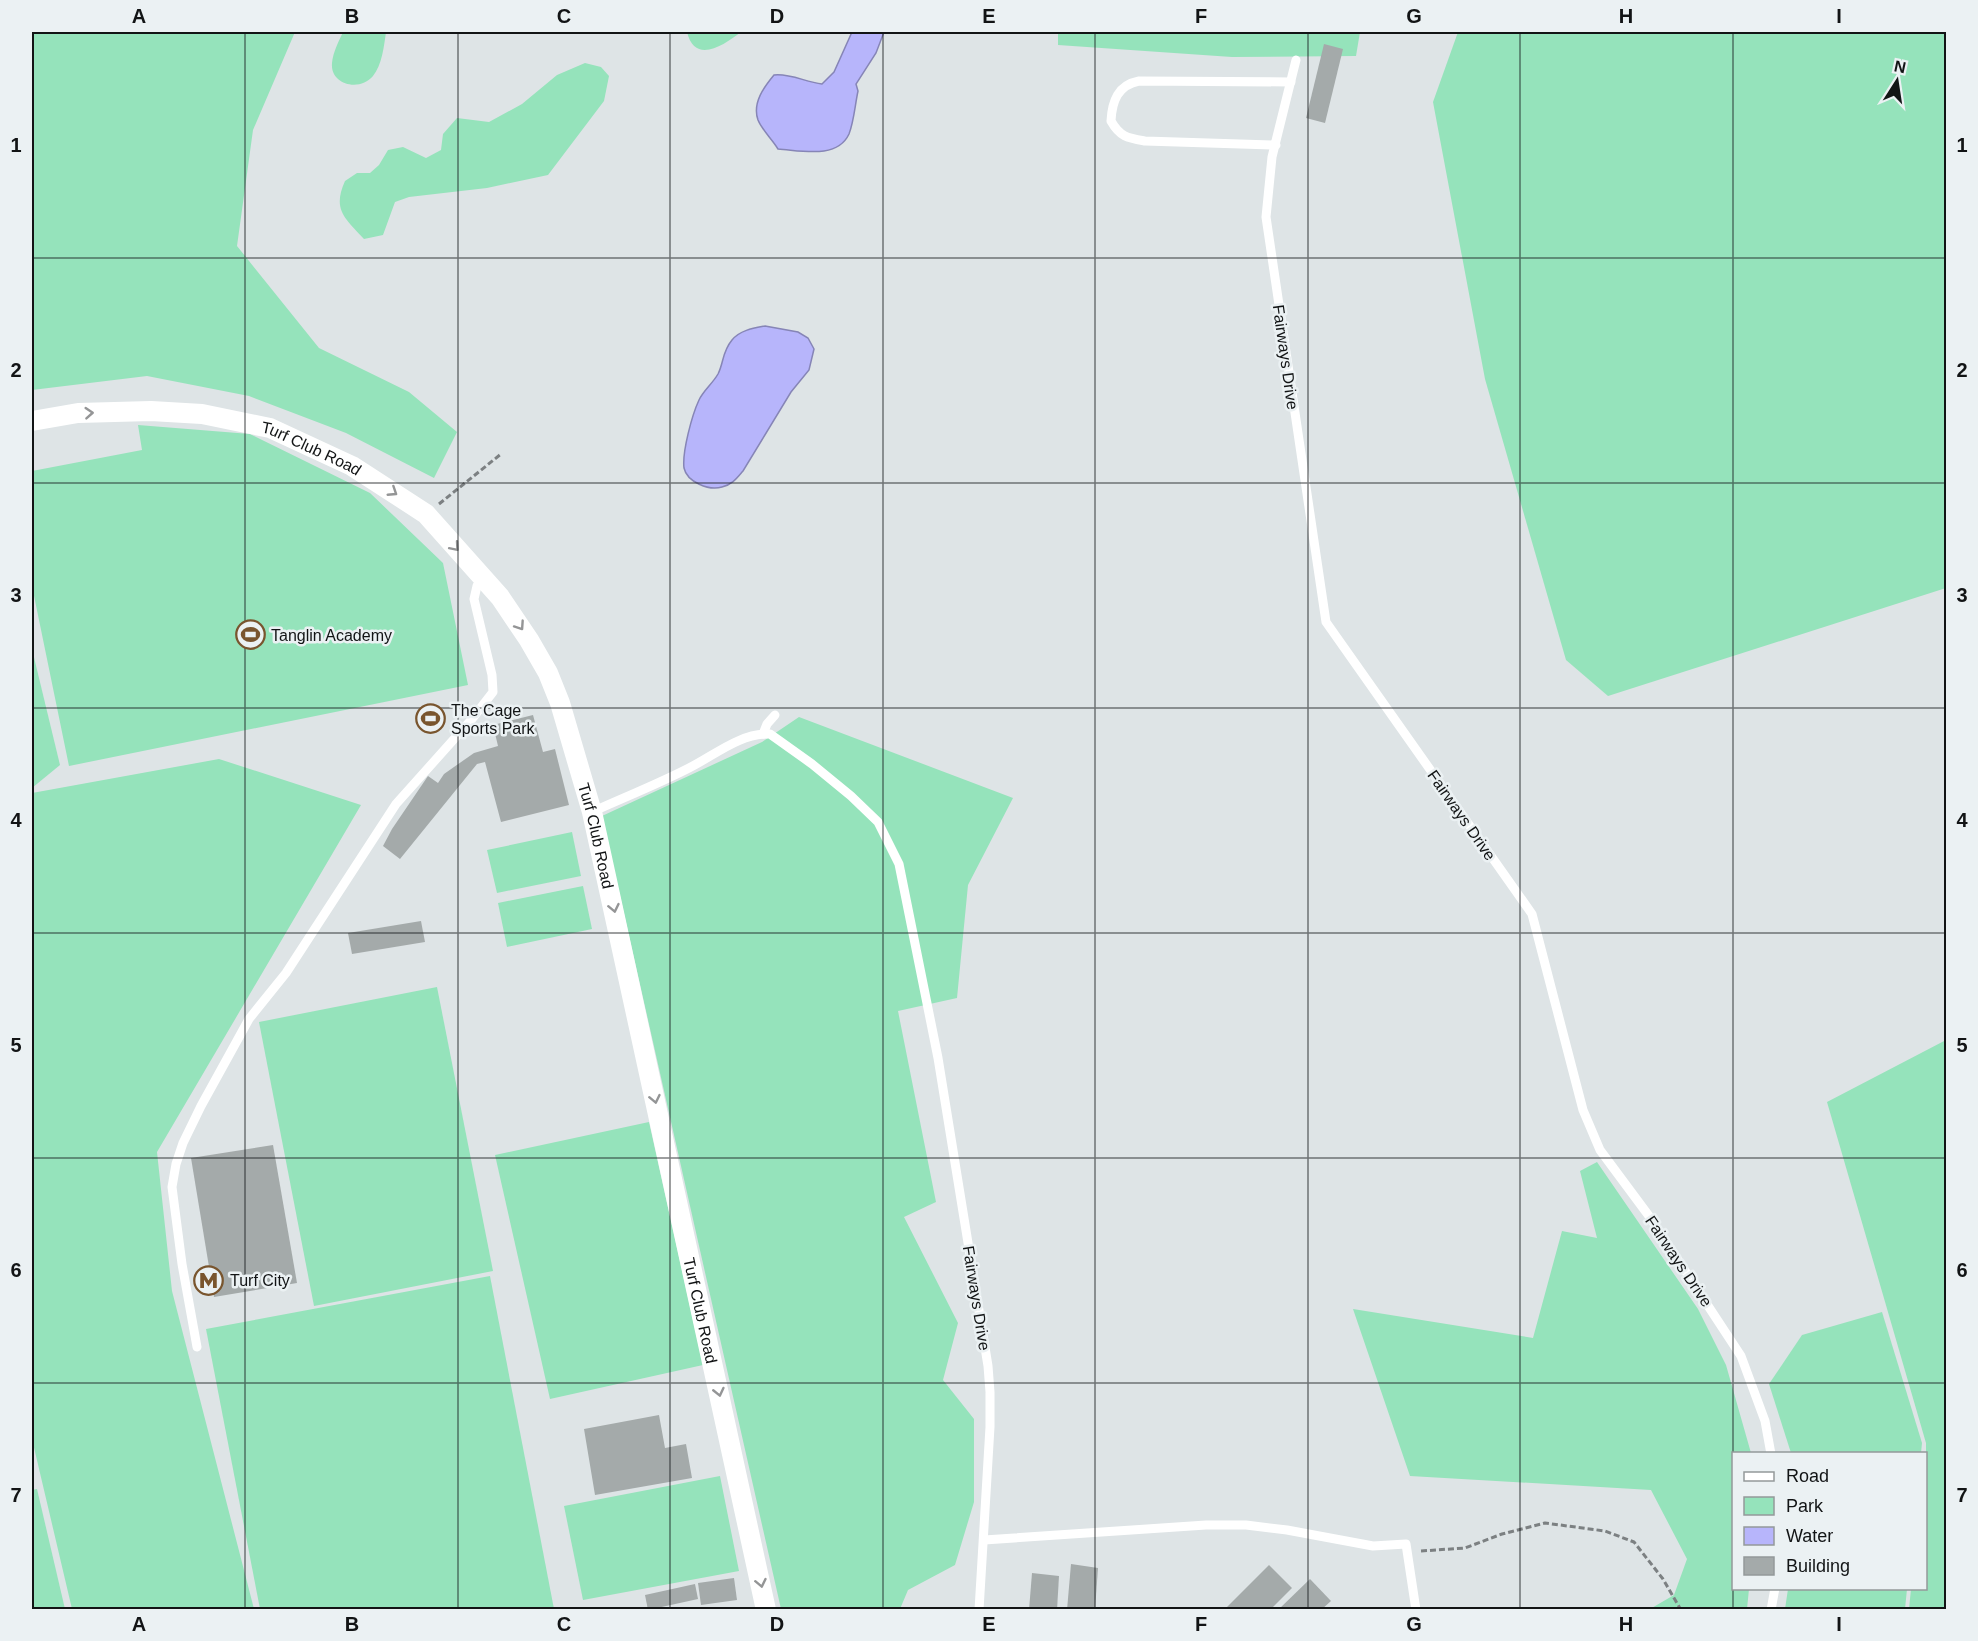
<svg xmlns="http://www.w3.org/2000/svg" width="1978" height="1641" font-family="Helvetica,sans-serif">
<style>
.green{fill:#95e3bb}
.water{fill:#b7b5fb;stroke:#8685b6;stroke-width:1.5}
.building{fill:#a4aaaa}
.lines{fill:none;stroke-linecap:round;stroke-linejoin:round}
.path{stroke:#7c8082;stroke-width:3;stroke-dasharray:6 3;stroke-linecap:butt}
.service{stroke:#fff;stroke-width:9}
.minor{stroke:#fff;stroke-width:20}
.oneway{stroke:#949596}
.grid{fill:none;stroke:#121415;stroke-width:1.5;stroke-opacity:0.55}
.labels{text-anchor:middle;stroke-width:5;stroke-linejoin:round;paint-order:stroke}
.street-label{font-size:16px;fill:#121415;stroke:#ebf1f3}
.poi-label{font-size:16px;fill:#121415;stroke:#ebf1f3;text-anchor:start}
.neatline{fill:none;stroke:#121415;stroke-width:2}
.grid-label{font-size:20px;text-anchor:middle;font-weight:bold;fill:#121415}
</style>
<rect width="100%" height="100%" fill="#dee4e6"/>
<g class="green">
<polygon points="32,32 295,32 253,130 237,246 319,348 409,392 457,432 434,478 346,433 249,396 147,376 32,390"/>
<path d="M343 32H386C384 46 382 65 373 76 360 92 330 85 332 63 333 52 339 41 343 32Z"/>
<path d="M687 32H741C724 45 695 65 687 32Z"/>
<polygon points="1058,32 1360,32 1356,56 1232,57 1058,45"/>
<polygon points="1458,32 1946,32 1946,588 1608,696 1566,660 1485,379 1433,102"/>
<path d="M585 63 601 67 609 76 604 101 548 175 487 188 409 197 395 202 383 235 364 239C345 218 332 210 345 181L357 173H370L379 165 388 150 403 147 426 158 441 150 443 134 457 118 489 122 522 104 557 75Z"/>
<polygon points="138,425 250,434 370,493 443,563 468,685 69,766 32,586 32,471 142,450"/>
<polygon points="32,649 60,765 32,788"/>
<polygon points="799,717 1013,798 968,885 957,998 898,1011 936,1202 904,1217 958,1323 943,1380 974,1419 974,1502 955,1565 908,1590 900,1609 781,1609 602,816 762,742"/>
<polygon points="219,759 361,805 157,1152 172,1291 254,1609 72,1609 32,1439 32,793"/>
<polygon points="572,832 581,876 497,893 487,850"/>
<polygon points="583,886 592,929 507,947 498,903"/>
<polygon points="437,987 493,1271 314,1306 259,1022"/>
<polygon points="1946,1040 1946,1609 1909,1609 1911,1589 1926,1588 1926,1443 1827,1102"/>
<polygon points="649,1122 703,1365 550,1399 495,1155"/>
<polygon points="1597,1162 1698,1309 1726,1365 1751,1453 1734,1454 1734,1588 1749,1589 1747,1609 1650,1609 1674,1595 1687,1559 1651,1490 1410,1476 1353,1309 1533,1338 1562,1231 1597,1238 1580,1171"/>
<polygon points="490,1276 554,1609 260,1609 206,1329"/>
<polygon points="1882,1312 1922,1443 1921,1453 1791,1453 1769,1384 1802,1335"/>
<polygon points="720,1476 739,1571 583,1600 564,1506"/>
<polygon points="37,1489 65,1609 32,1609 32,1490"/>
<polygon points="1788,1589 1788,1588 1907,1589 1905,1609 1785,1609"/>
</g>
<g class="water">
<path d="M852 32H884L876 53 856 84 858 91C855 105 854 121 849 134 837 160 799 150 778 149 772 139 762 130 758 120 752 103 764 87 774 75 790 73 805 82 822 84L834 72Z"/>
<path d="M765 326 798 332 808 338 814 349 809 370 791 392 743 471C737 478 732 485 722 487 709 491 687 482 684 468 682 452 692 415 699 400 703 391 713 383 718 374 724 362 722 352 732 340 740 330 754 328 765 326Z"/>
</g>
<g class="building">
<polygon points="1324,44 1343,49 1325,123 1306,118"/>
<polygon points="533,715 543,752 555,749 569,805 501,822 485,762 477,764 400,859 383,846 392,829 428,776 438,783 444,774 474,753 498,746 493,725"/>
<polygon points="421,921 425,942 352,954 348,933"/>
<polygon points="273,1145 297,1283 214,1297 191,1158"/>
<polygon points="659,1415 665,1448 686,1444 692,1478 595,1495 584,1429"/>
<polygon points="1071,1564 1098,1568 1095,1610 1067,1610"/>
<polygon points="1269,1565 1292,1588 1270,1610 1224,1610"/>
<polygon points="1032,1573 1059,1576 1057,1610 1029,1610"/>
<polygon points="734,1578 737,1600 701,1605 698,1583"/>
<polygon points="1310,1579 1331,1601 1321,1610 1278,1610"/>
<polygon points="695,1584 698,1599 648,1610 645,1595"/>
</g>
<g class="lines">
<g class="path">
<polyline points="439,504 501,454"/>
<polyline points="1421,1551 1465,1548 1502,1534 1545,1523 1605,1531 1634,1542 1663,1579 1681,1610"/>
</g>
<g class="service">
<polyline points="1296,60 1272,157 1266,217 1326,622 1532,914 1583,1110 1600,1150 1649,1216 1741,1356 1765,1421 1771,1454"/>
<path d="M1276 145 1145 141C1128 138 1120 137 1111 121 1112 101 1118 85 1139 81L1291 82"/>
<polyline points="763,734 767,724 775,715"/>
<path d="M592 812C625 797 658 784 689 768 715 755 740 733 770 734L812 764 851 796 878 822 899 864 938 1058 988 1366 990 1392V1427L979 1610"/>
<polyline points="197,1347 182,1264 172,1187 176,1164 183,1143 201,1106 249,1019 286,973 396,804 472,719 493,692 492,675 474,599 477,586 484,580"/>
<polyline points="984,1540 1206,1525 1246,1525 1287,1530 1373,1546 1406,1544 1416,1610"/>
<polyline points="1771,1610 1775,1588"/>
</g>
<path class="minor" id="s1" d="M32 421 78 413 151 411 202 414 270 428 352 466 426 514 500 597 529 640 548 673 560 703 592 812 766 1610"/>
</g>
<defs><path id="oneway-chevron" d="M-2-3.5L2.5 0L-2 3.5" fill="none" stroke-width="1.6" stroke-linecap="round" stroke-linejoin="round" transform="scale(1.5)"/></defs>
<g class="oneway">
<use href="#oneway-chevron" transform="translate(89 413) rotate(-4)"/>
<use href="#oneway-chevron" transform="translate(393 492) rotate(33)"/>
<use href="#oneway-chevron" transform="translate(455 547) rotate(49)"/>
<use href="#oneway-chevron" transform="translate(520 626) rotate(56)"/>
<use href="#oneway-chevron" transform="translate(614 908) rotate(78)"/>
<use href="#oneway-chevron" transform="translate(655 1099) rotate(78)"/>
<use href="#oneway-chevron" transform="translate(719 1392) rotate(77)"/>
<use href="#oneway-chevron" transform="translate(761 1583) rotate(78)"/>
</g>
<path class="grid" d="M245 32V1610M458 32V1610M670 32V1610M883 32V1610M1095 32V1610M1308 32V1610M1520 32V1610M1733 32V1610M32 258H1946M32 483H1946M32 708H1946M32 933H1946M32 1158H1946M32 1383H1946"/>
<defs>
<symbol id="stadium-ring" viewBox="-11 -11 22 22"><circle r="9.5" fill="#ebf1f3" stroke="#79552e" stroke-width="1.5"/><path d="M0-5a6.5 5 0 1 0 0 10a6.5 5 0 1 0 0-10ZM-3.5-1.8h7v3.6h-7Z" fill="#79552e"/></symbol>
<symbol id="metro-ring" viewBox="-11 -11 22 22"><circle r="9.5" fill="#ebf1f3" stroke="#79552e" stroke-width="1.5"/><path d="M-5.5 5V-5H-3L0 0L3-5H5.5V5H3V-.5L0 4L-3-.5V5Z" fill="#79552e"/></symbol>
</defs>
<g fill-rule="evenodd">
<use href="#stadium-ring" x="234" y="618" width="33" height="33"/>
<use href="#stadium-ring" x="414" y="702" width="33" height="33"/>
<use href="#metro-ring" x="192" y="1264" width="33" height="33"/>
</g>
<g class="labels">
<g class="street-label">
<text transform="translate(1286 357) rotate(82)" y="6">Fairways Drive</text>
<text dy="6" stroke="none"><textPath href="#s1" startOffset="286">Turf Club Road</textPath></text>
<text transform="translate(1462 815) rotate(55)" y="6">Fairways Drive</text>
<text dy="6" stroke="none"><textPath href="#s1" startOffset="790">Turf Club Road</textPath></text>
<text transform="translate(1679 1261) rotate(56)" y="6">Fairways Drive</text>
<text transform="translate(977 1298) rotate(81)" y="6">Fairways Drive</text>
<text dy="6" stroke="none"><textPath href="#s1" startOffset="1276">Turf Club Road</textPath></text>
</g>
<g class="poi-label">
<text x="271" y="641">Tanglin Academy</text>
<text x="451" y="716">The Cage<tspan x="451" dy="18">Sports Park</tspan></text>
<text x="230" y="1286">Turf City</text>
</g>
</g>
<rect width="1978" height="1641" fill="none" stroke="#ebf1f3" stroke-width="66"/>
<rect x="1732" y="1452" width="195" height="138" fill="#ebf1f3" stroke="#94999a" stroke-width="1.5"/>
<rect x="1744" y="1472" width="30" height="9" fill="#ffffff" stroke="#94999a" stroke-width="1.5"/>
<text x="1786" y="1482" font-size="18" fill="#121415">Road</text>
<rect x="1744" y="1497" width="30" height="18" fill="#95e3bb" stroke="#94999a" stroke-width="1.5"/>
<text x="1786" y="1512" font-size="18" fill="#121415">Park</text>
<rect x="1744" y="1527" width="30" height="18" fill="#b7b5fb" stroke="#94999a" stroke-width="1.5"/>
<text x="1786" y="1542" font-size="18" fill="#121415">Water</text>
<rect x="1744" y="1557" width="30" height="18" fill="#a4aaaa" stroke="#94999a" stroke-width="1.5"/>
<text x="1786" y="1572" font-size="18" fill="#121415">Building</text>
<g transform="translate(1897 81) rotate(12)" stroke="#ebf1f3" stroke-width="4.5" paint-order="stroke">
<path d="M0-4.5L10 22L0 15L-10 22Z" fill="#121415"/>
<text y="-9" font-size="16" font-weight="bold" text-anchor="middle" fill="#121415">N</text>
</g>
<rect x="33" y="33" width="1912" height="1575" class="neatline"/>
<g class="grid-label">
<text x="139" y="23">A</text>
<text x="352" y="23">B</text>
<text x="564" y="23">C</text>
<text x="777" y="23">D</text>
<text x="989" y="23">E</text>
<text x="1201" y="23">F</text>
<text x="1414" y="23">G</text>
<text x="1626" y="23">H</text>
<text x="1839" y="23">I</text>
<text x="16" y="152">1</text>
<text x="1962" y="152">1</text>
<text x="16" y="377">2</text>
<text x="1962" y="377">2</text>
<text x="16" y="602">3</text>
<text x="1962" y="602">3</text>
<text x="16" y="827">4</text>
<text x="1962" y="827">4</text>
<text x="16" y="1052">5</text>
<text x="1962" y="1052">5</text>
<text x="16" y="1277">6</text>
<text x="1962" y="1277">6</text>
<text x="16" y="1502">7</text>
<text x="1962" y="1502">7</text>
<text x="139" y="1631">A</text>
<text x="352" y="1631">B</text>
<text x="564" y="1631">C</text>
<text x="777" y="1631">D</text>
<text x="989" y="1631">E</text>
<text x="1201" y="1631">F</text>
<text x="1414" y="1631">G</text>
<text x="1626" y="1631">H</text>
<text x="1839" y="1631">I</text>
</g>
</svg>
